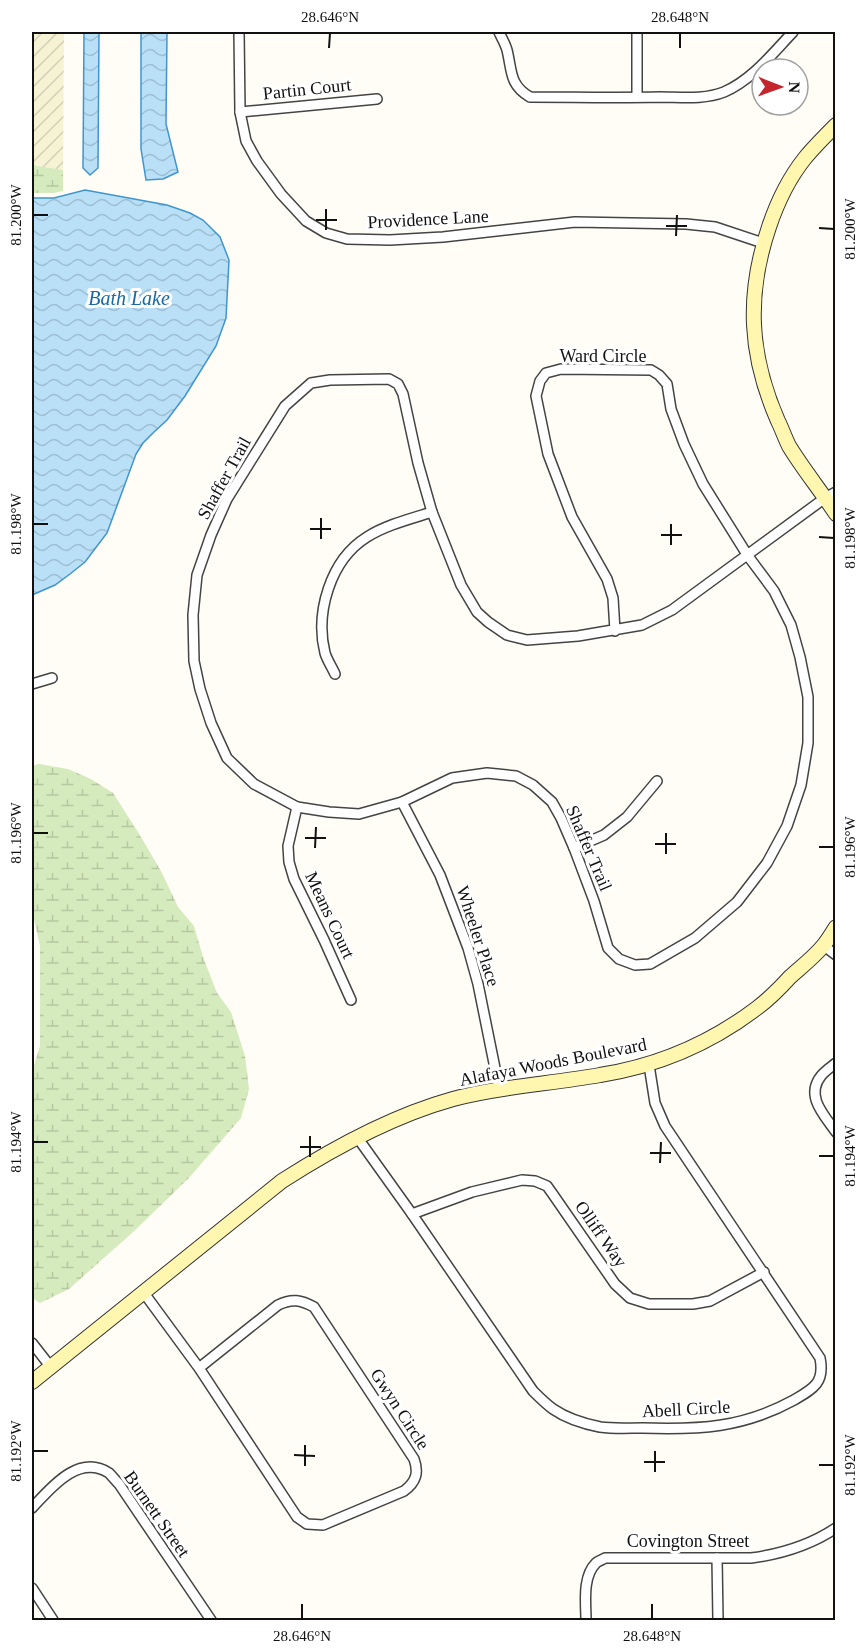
<svg xmlns="http://www.w3.org/2000/svg" width="867" height="1652" font-family="Georgia,serif">
<style>
.farmland{fill:url(#farmland-furrows)}
.wetland{fill:url(#wetland-marsh)}
.water{fill:url(#water-waves);stroke:#3f96cf;stroke-width:1.5}
.lines{fill:none;stroke-linecap:round;stroke-linejoin:round}
.street-casing{stroke:#444;stroke-width:12}
.secondary-casing{stroke:#333;stroke-width:16}
.street{stroke:#fff;stroke-width:9}
.secondary{stroke:#fff6b0;stroke-width:14}
.ticks{fill:none;stroke:#111;stroke-width:2}
.labels{text-anchor:middle;stroke-width:6;stroke-linejoin:round;paint-order:stroke}
.street-label{font-size:18px;fill:#111;stroke:#fff}
.water-label{font-size:20px;font-style:italic;fill:#1768a6;stroke:#fff}
.neatline{fill:none;stroke:#111;stroke-width:2}
.ticks-label{font-size:15px;text-anchor:middle;fill:#111}
</style>
<defs>
<pattern id="farmland-furrows" width="10" height="10" patternUnits="userSpaceOnUse" patternTransform="scale(1.5)"><rect width="10" height="10" fill="#f6f3d4"/><path d="M-1 1l2-2M0 10L10 0M9 11l2-2" fill="none" stroke="#d2cfb5"/></pattern>
<pattern id="wetland-marsh" width="20" height="14" patternUnits="userSpaceOnUse" patternTransform="scale(1.5)"><rect width="20" height="14" fill="#d5ebbd"/><path d="M1 5h8M5 5V1M11 12h8M15 12V8" fill="none" stroke="#b6c8a1"/></pattern>
<pattern id="water-waves" width="16" height="10" patternUnits="userSpaceOnUse" patternTransform="scale(1.5)"><rect width="16" height="10" fill="#b9e0f7"/><path d="M0 5q4-4 8 0t8 0" fill="none" stroke="#9ebfd3"/></pattern>
</defs>
<rect width="100%" height="100%" fill="#fffdf5"/>
<polygon class="farmland" points="32,32 64,32 63,170 32,165"/>
<g class="wetland">
<polygon points="32,165 63,170 63,191 54,193 32,193"/>
<polygon points="39,764 68,769 91,779 113,793 138,832 162,873 178,907 194,926 203,957 217,993 231,1012 245,1056 249,1089 241,1118 188,1179 132,1233 69,1289 40,1303 32,1298 32,1072 40,1046 40,946 32,910 32,766"/>
</g>
<g class="water">
<polygon points="84,32 99,32 98,168 90,175 83,168"/>
<polygon points="141,32 167,32 166,124 178,172 163,179 146,180 141,149"/>
<polygon points="85,190 167,205 190,213 203,220 220,237 229,260 226,318 216,346 185,396 167,420 154,432 143,443 136,454 107,533 85,562 70,574 55,585 32,595 32,198 54,198"/>
</g>
<g class="lines">
<defs>
<g id="street">
<polyline points="239,32 240,112 246,141 257,161 281,194 306,221 326,233 347,239 390,240 443,237 575,222 686,224 715,227 763,243"/>
<path d="M499 32C501 37 505 43 507 50 512 70 509 85 530 97 573 97 616 98 660 97 680 97 704 100 724 92 752 80 773 53 793 32"/>
<polyline points="637,97 637,32"/>
<polyline points="240,112 377,99"/>
<polyline points="615,631 613,598 607,579 572,517 548,454 536,396 540,381 546,373 561,369 651,370 659,375 667,384 671,409 684,444 703,484 748,556 774,591 791,625 800,657 808,697 808,743 801,785 787,826 767,863 737,902 695,938 650,964 635,965 619,959 608,948 594,901 574,848 561,818 552,802 533,785 516,776 487,773 452,778 402,802 359,814 329,812 297,807 254,784 227,758 211,723 200,689 194,661 193,615 197,575 211,535 227,499 285,406 311,383 330,380 389,379 398,384 403,394 418,463 432,512 461,585 477,612 488,622 507,635 527,640 578,636 642,625 672,610 825,498 836,492"/>
<path d="M335 674C332 667 327 660 325 653 315 613 330 560 367 537 386 525 410 519 432 512"/>
<polyline points="32,684 52,678"/>
<polyline points="402,802 440,875 468,948 478,984 499,1088"/>
<polyline points="297,807 288,846 289,862 294,879 324,940 351,1000"/>
<polyline points="574,848 604,835 627,817 657,781"/>
<polyline points="824,946 836,955"/>
<path d="M836 1063C831 1067 825 1071 821 1076 805 1096 824 1115 836 1132"/>
<path d="M357 1137 412 1214 533 1391C539 1397 546 1404 553 1409 566 1418 585 1424 600 1427 614 1429 628 1428 642 1428 699 1430 743 1428 794 1400 813 1389 825 1383 820 1358L665 1126 655 1103 649 1065"/>
<polyline points="412,1214 472,1192 522,1180 535,1181 547,1186 552,1193 615,1284 630,1298 649,1304 693,1304 710,1301 764,1272"/>
<path d="M144 1293 199 1368 297 1517 307 1524 323 1525 404 1491C416 1482 419 1473 414 1459L314 1307C301 1300 292 1298 278 1305L199 1368"/>
<polyline points="32,1343 50,1366"/>
<path d="M32 1508C50 1489 78 1453 109 1473 112 1476 116 1481 119 1484L211 1620"/>
<polyline points="717,1558 718,1620"/>
<polyline points="32,1588 53,1620"/>
<path d="M586 1620C586 1603 582 1577 596 1563 598 1561 602 1560 605 1558H751C782 1554 809 1546 836 1528"/>
</g>
<g id="secondary">
<path d="M836 125C825 136 814 147 805 158 789 178 777 203 769 227 746 295 749 355 778 421 782 429 785 438 789 446 803 469 821 491 836 514"/>
<path d="M32 1382 282 1181C335 1147 392 1116 453 1099 501 1086 551 1084 600 1075 657 1066 711 1043 757 1008 769 999 780 988 790 977 801 967 814 957 823 946 828 940 832 933 836 927"/>
</g>
</defs>
<use href="#street" class="street-casing"/>
<use href="#secondary" class="secondary-casing"/>
<use href="#street" class="street"/>
<use href="#secondary" class="secondary"/>
</g>
<path class="ticks" d="M329 48 330 33M680 48V33M33 215H48M316 220H337M666 226H687M819 228 834 229M326 230V209M676 236 677 215M33 524H48M310 529H331M661 535H682M819 537 834 538M321 539V518M671 545V524M33 833H48M305 838H326M655 844H676M819 847H834M315 848 316 827M666 854V833M33 1142H48M300 1147H321M650 1153H671M819 1156H834M310 1157V1136M660 1163 661 1142M33 1451H48M294 1455 315 1456M644 1462H665M819 1465H834M305 1466V1445M655 1472V1451M302 1619V1604M652 1619V1604"/>
<g class="labels">
<g class="street-label">
<text transform="translate(307 89) rotate(-6)" y="6">Partin Court</text>
<text transform="translate(428 219) rotate(-3)" y="6">Providence Lane</text>
<text x="603" y="362">Ward Circle</text>
<text transform="translate(224 478) rotate(-61)" y="6">Shaffer Trail</text>
<text transform="translate(589 848) rotate(67)" y="6">Shaffer Trail</text>
<text transform="translate(330 915) rotate(65)" y="6">Means Court</text>
<text transform="translate(478 936) rotate(72)" y="6">Wheeler Place</text>
<text transform="translate(553 1062) rotate(-11)" y="6">Alafaya Woods Boulevard</text>
<text transform="translate(601 1234) rotate(55)" y="6">Olliff Way</text>
<text transform="translate(400 1409) rotate(57)" y="6">Gwyn Circle</text>
<text transform="translate(686 1409) rotate(-3)" y="6">Abell Circle</text>
<text transform="translate(157 1514) rotate(55)" y="6">Burnett Street</text>
<text x="688" y="1547">Covington Street</text>
</g>
<g class="water-label">
<text x="129" y="305">Bath Lake</text>
</g>
</g>
<rect width="867" height="1652" fill="none" stroke="#ffffff" stroke-width="66"/>
<g transform="translate(780 87) rotate(91)"><circle r="28" fill="#ffffff" stroke="#a0a0a0" stroke-width="1.5"/>
<path d="M0-4.5L10 22L0 15L-10 22Z" fill="#c4262e"/>
<text y="-9" font-size="16" font-weight="bold" text-anchor="middle" fill="#111111">N</text>
</g>
<rect x="33" y="33" width="801" height="1586" class="neatline"/>
<g class="ticks-label">
<text x="330" y="22">28.646°N</text>
<text x="680" y="22">28.648°N</text>
<text transform="translate(16 215) rotate(-90)" y="5">81.200°W</text>
<text transform="translate(850 229) rotate(-90)" y="5">81.200°W</text>
<text transform="translate(16 524) rotate(-90)" y="5">81.198°W</text>
<text transform="translate(850 538) rotate(-90)" y="5">81.198°W</text>
<text transform="translate(16 833) rotate(-90)" y="5">81.196°W</text>
<text transform="translate(850 847) rotate(-90)" y="5">81.196°W</text>
<text transform="translate(16 1142) rotate(-90)" y="5">81.194°W</text>
<text transform="translate(850 1156) rotate(-90)" y="5">81.194°W</text>
<text transform="translate(16 1451) rotate(-90)" y="5">81.192°W</text>
<text transform="translate(850 1465) rotate(-90)" y="5">81.192°W</text>
<text x="302" y="1641">28.646°N</text>
<text x="652" y="1641">28.648°N</text>
</g>
</svg>
